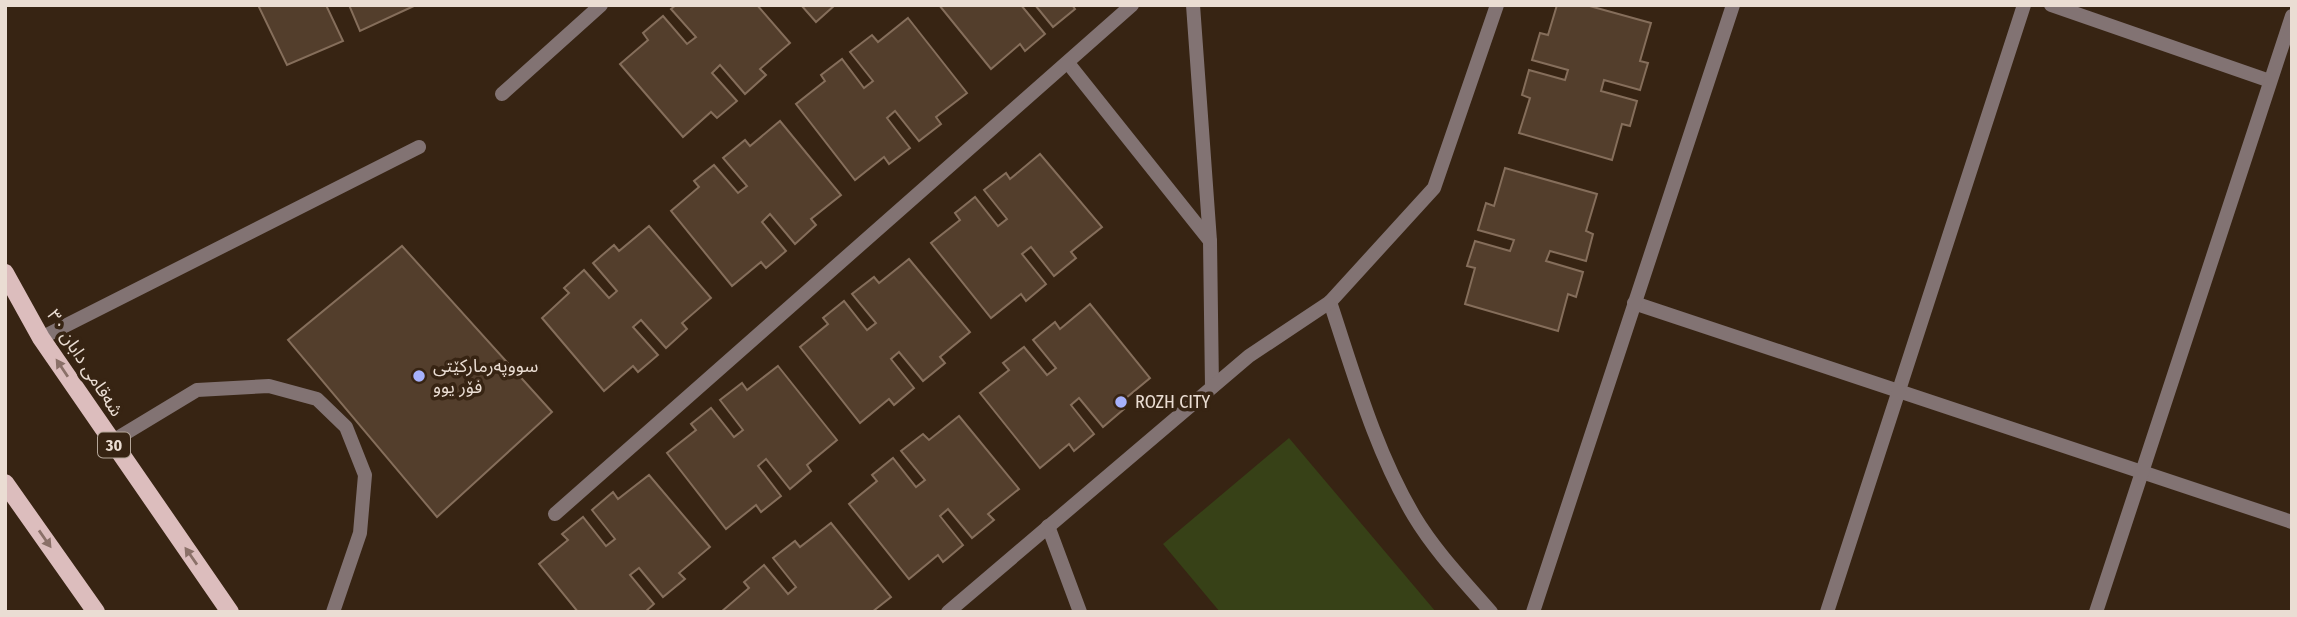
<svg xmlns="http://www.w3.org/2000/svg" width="2297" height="617" font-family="'Fira Sans Condensed','Noto Sans Arabic',sans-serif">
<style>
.green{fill:#374117}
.building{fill:#533e2c;stroke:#856e5b;stroke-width:2}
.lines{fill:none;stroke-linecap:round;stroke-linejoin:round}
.lane{stroke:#827373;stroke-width:14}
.street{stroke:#827373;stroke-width:14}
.primary{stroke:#dcbdbd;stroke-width:18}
.oneway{fill:#8a7068}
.poi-dot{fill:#a6b1fc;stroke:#372413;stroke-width:2.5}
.labels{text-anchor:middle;stroke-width:7;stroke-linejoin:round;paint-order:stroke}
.shield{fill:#372413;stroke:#b4a699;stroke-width:2}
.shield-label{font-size:16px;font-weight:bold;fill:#eaddd3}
.street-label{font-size:18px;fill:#eaddd3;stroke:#372413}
.poi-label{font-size:18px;fill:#eaddd3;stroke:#372413;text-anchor:start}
</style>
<rect width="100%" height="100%" fill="#372413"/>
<polygon class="green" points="1289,438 1436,612 1220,612 1163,544"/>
<g class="building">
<polygon points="258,5 326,5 343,41 287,65"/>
<polygon points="349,5 416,5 360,31"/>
<polygon points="676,5 757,5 790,43 760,69 766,75 745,94 720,65 712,73 737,101 717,118 711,112 683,137 620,64 648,40 643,33 663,16 687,44 696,37 671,9"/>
<polygon points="801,5 835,5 816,22"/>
<polygon points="939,5 1021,5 1045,34 1025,51 1020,44 991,69"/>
<polygon points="1035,5 1072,5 1075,9 1053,27"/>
<polygon points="1557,5 1586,5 1651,23 1640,61 1648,63 1640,90 1604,80 1601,91 1637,101 1630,126 1622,124 1612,160 1519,133 1530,98 1522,95 1529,70 1565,80 1568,70 1532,60 1540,33 1548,35"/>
<polygon points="908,18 967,93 936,117 941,124 919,141 895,111 887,118 910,148 889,164 884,157 855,180 796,104 825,81 821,75 842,59 864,88 873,81 850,52 872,35 878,42"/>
<polygon points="780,121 841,195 811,219 816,225 795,244 770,214 762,222 786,251 766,268 761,262 732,286 671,211 699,187 694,181 714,165 738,193 747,186 723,158 745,140 750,146"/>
<polygon points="1040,154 1102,227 1071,252 1076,258 1054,276 1031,247 1022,254 1046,284 1026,301 1021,294 991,318 931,243 960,220 955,213 975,197 998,226 1007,219 984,190 1006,173 1010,179"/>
<polygon points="1505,168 1597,194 1586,231 1593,234 1586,261 1550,251 1546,261 1583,272 1576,297 1568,294 1558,331 1465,304 1475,268 1467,266 1475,241 1510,251 1514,240 1478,230 1486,203 1494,206"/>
<polygon points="649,226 711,298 682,323 687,329 666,348 641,320 633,327 658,355 638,372 633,366 604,391 542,318 569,293 564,288 584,270 609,298 617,291 593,263 614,245 619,251"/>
<polygon points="402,246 552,412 437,517 288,340"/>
<polygon points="909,259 970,332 940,357 945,363 923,381 899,352 891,359 914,388 894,405 889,399 860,423 800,347 828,324 823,318 844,301 867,330 876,323 852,294 874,277 879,283"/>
<polygon points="1090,304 1150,378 1120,403 1124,409 1103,427 1079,398 1071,405 1094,434 1074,451 1069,444 1040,468 980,393 1009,370 1003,363 1024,347 1047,375 1056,368 1033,340 1055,322 1060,329"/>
<polygon points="778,366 837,440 807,465 811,471 790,489 766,459 758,466 781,496 761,512 756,505 726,529 667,453 696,430 691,424 711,408 734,437 743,430 720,400 742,383 747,390"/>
<polygon points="959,416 1019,489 988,514 994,520 972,538 948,509 940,516 963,545 943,562 938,555 909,579 849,504 877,481 872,475 893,458 916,487 925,480 901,451 923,434 929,440"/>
<polygon points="649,475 710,547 679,573 685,579 663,597 639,568 630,575 654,604 645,612 578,612 539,564 568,540 562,534 583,517 606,546 615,539 592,510 613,492 618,499"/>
<polygon points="831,523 891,597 872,612 721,612 749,588 744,582 764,565 788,594 796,587 773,558 795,541 800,547"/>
</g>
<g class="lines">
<g class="lane">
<polyline points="41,338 419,147"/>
<polyline points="111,442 197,390 269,386 317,399 346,427 365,475 360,533 333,612"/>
</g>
<g class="street">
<polyline points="1193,5 1210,241 1212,387"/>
<polyline points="2051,5 2270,81"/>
<polyline points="1068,63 1210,241"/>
<polyline points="502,94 601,5"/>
<path d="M1330 302C1354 374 1375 450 1414 516 1435 551 1464 581 1491 612"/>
<polyline points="1634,303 2292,522"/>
<polyline points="555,514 1132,5"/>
<polyline points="1048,526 1080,612"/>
<polyline points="948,612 1249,356 1330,302 1434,188 1497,5"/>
<polyline points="1533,612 1733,5"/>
<polyline points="1827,612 2024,5"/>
<polyline points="2096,612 2292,16"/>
</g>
<g class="primary">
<polyline points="5,273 41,338 230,612"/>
<polyline points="5,483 96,612"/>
</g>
</g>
<defs><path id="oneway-solid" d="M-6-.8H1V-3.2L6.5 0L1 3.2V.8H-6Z" transform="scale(1.75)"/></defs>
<g class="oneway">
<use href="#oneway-solid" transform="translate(62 368) rotate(-124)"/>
<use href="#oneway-solid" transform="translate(45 539) rotate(55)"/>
<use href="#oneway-solid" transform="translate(191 556) rotate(-125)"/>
</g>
<g class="poi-dot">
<circle cx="419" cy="376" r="7"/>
<circle cx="1121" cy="402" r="7"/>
</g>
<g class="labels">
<rect class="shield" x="98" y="432.5" width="32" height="25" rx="5"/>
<g class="shield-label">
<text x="114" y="451">30</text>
</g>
<g class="street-label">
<text transform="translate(85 363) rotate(57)" y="6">شەقامی دابان ٣٠</text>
</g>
<g class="poi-label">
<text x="433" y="372">سووپەرمارکێتی<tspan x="433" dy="21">فۆر یوو</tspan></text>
<text x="1135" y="408">ROZH CITY</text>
</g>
</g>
<rect width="2297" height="617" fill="none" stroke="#eaddd3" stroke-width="14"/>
</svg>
